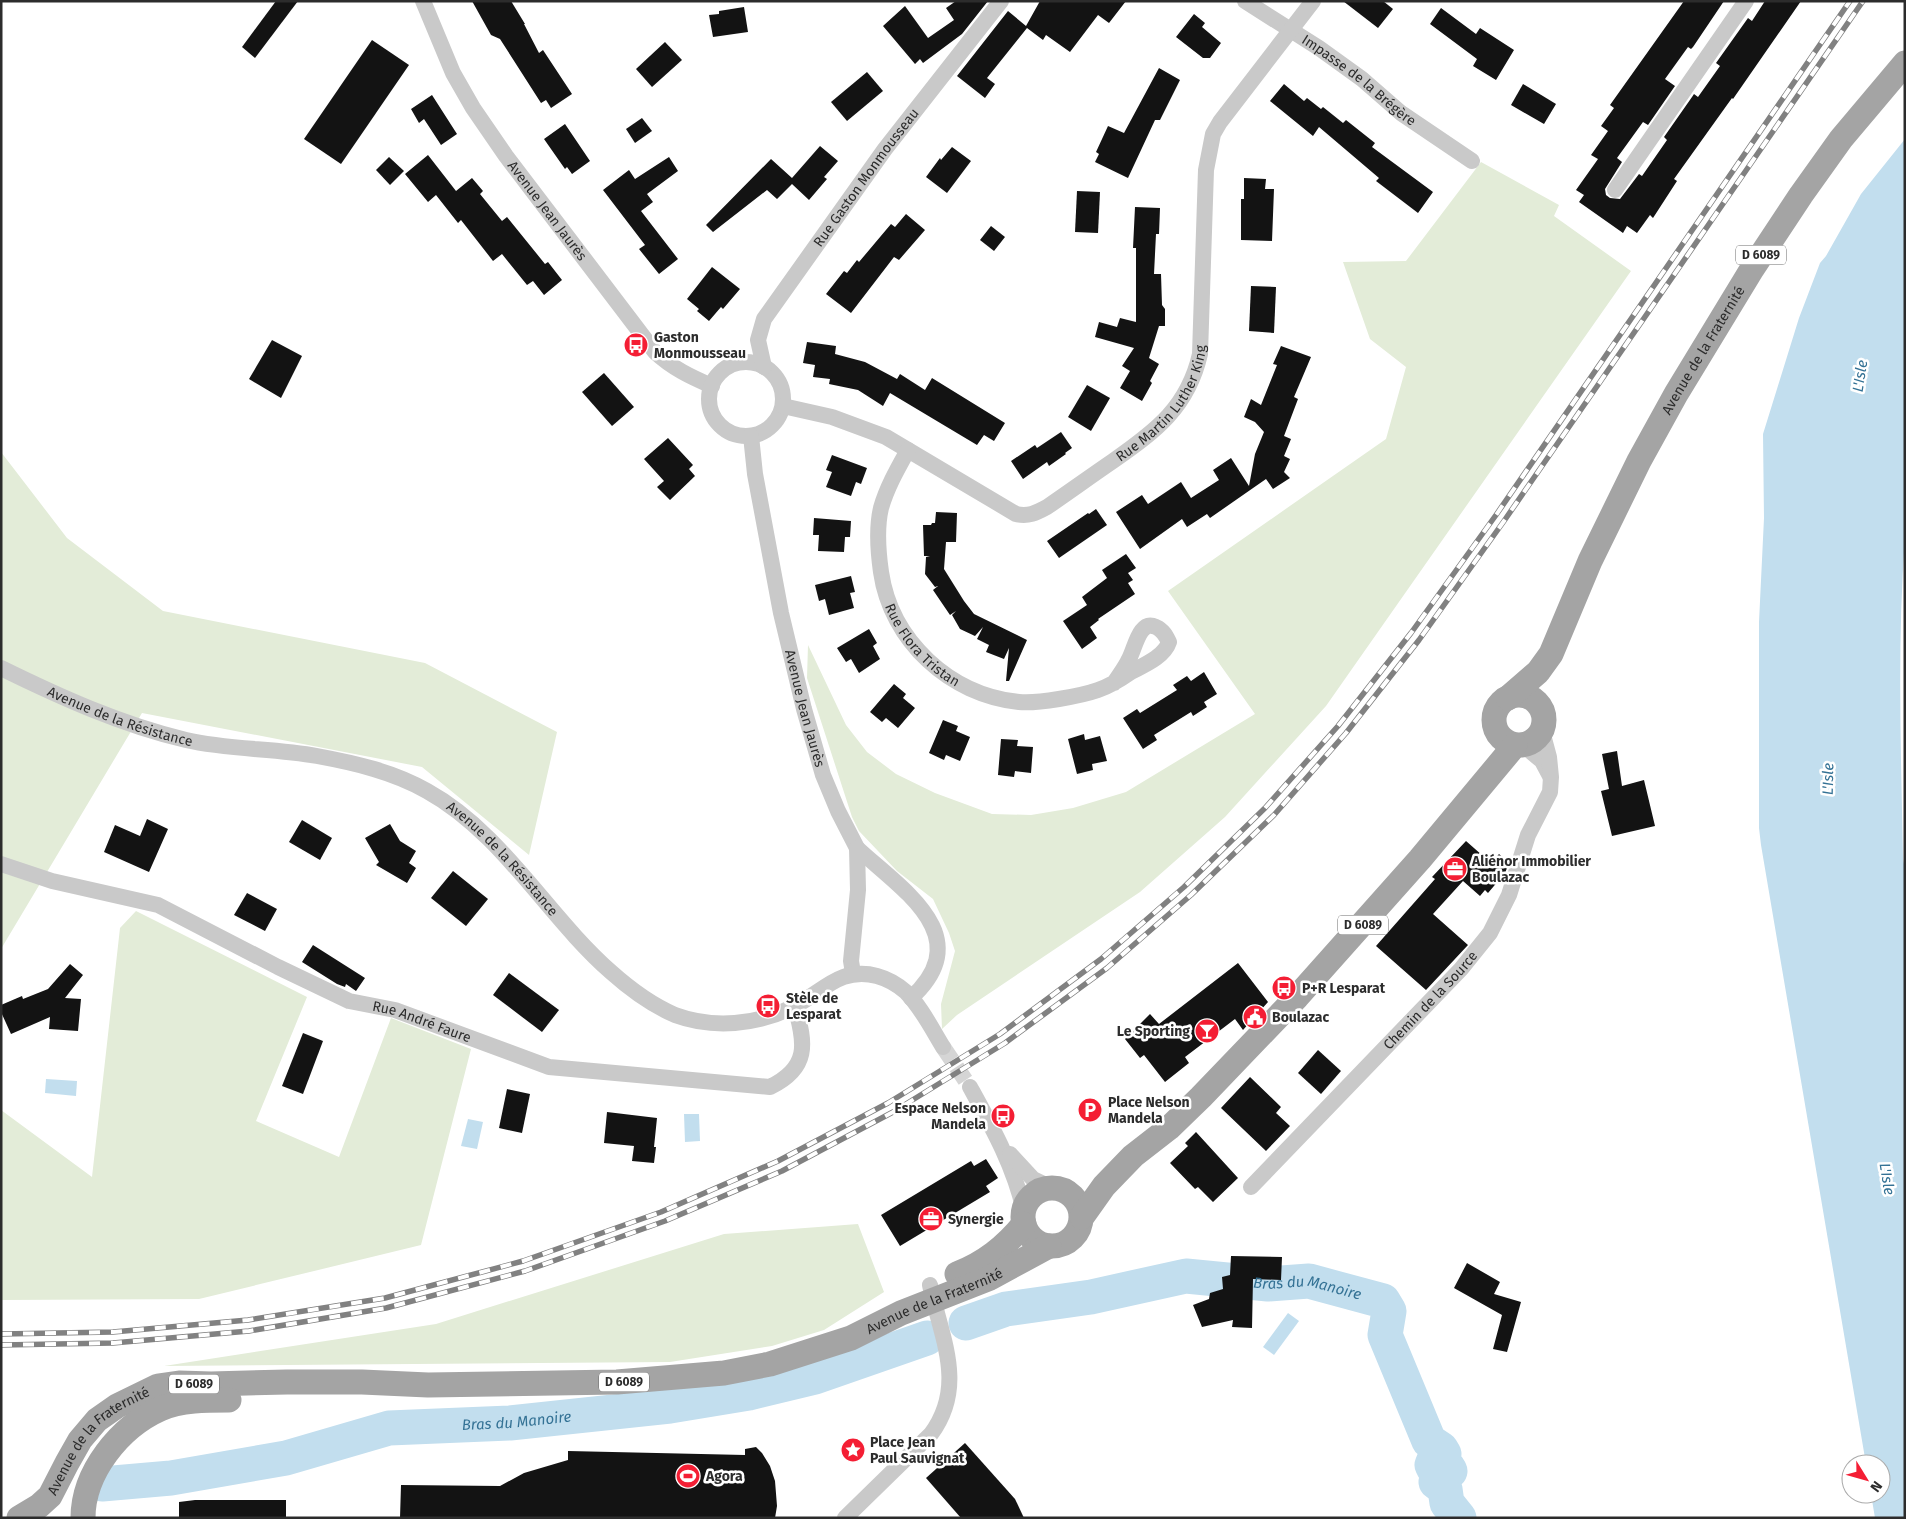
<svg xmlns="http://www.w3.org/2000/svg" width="1906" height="1519" font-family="'Fira Sans',sans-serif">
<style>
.green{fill:#e3ecd8}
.water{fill:#c2deee}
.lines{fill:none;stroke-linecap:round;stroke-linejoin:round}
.river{stroke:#c2deee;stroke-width:35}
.building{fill:#131313}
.minor-tunnel{stroke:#d5d5d5;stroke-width:16;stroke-dasharray:16 8;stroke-linecap:butt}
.minor{stroke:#c9c9c9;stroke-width:16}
.primary{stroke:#a4a4a4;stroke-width:25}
.rail-casing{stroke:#818181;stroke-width:5.5}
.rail{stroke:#fff;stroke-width:4;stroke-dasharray:11;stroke-linecap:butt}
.labels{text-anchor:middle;stroke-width:5;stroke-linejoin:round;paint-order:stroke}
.shield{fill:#fff;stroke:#6b6b6b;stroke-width:1}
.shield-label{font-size:12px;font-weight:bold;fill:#2c2c2c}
.street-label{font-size:14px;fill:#2c2c2c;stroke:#fff}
.poi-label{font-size:14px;font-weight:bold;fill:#2c2c2c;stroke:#fff;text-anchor:start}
.water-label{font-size:15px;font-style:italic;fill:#347295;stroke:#fff}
</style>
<rect width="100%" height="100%" fill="#fff"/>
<g class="green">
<polygon points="1481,162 1559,205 1554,216 1631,271 1326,706 1225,817 1140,892 957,1015 942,1029 941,1004 955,951 949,933 933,899 897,871 859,831 852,817 807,678 808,645 846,725 867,752 896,774 935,793 992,814 1031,815 1073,808 1126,792 1255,714 1168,591 1386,439 1406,367 1370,339 1343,262 1406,261"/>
<polygon points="1,452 67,538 163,611 425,663 557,732 529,855 422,767 142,713 1,949"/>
<polygon points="136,911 307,997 256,1121 339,1157 391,1018 471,1049 421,1245 199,1299 1,1300 1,1110 92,1177 120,928"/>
<polygon points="858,1224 884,1292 824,1330 772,1346 670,1362 164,1366 436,1324 724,1234"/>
</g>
<g class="water">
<path d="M1905 139V537C1897 644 1901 752 1903 859L1905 869V1518H1875L1871 1494H1881V1464H1866L1761 845 1759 828V622L1764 518 1763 434 1799 318 1820 263 1826 256 1861 194Z"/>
<polygon points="46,1079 77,1081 76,1096 45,1093"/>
<polygon points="684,1114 699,1114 700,1141 685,1142"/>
<polygon points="468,1119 483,1122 477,1149 461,1146"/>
<polygon points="1288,1313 1299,1321 1274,1355 1263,1347"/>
</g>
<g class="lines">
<g class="river">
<path id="s1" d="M966 1323 1006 1309 1091 1297 1186 1276 1268 1284 1309 1281 1383 1301 1389 1311 1385 1335 1429 1441 1441 1449 1444 1454 1434 1460 1432 1465 1434 1469H1449L1450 1471 1439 1478 1436 1482 1445 1489 1447 1503 1459 1518"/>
<path id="s2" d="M102 1484 171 1478 286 1458 389 1428 510 1423 670 1406 749 1393 815 1377 927 1338"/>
</g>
</g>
<g class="building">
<polygon points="276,1 298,1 255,58 242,47"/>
<polygon points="472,1 511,1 525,24 524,24 539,53 543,50 572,94 551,108 546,100 541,103 500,39 491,35"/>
<polygon points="956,1 988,1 962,34 923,63 920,59 915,64 883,26 905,6 928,38 954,20 946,8"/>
<polygon points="1040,1 1126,1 1109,23 1098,15 1070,52 1046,35 1043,40 1027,28 987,78 995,84 985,98 957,76 1008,11 1026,26"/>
<polygon points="1343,1 1383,1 1393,9 1378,28"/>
<polygon points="1684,1 1724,1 1693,47 1691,49 1688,47 1665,79 1675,86 1648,125 1643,122 1617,158 1622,162 1605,189 1606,195 1610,198 1620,199 1639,174 1642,176 1667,140 1664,137 1692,97 1694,94 1698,97 1720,66 1716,63 1748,18 1752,21 1765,1 1801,1 1733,99 1732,98 1674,179 1677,181 1653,218 1650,215 1637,233 1627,226 1623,233 1579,202 1584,195 1576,190 1598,159 1591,155 1608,131 1601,126 1614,108 1610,105"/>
<polygon points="744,7 748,32 713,37 709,15 719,14 719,11"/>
<polygon points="1441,8 1476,34 1480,28 1514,50 1496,80 1473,66 1477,59 1430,24"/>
<polygon points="1194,14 1205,23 1202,27 1221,43 1210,58 1203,58 1176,37"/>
<polygon points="372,40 409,65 341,164 304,139"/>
<polygon points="665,42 682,60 652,87 636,69"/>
<polygon points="1159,68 1180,80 1160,120 1155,120 1128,178 1095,162 1099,154 1096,152 1108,126 1124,133"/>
<polygon points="867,72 883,91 847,121 831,102"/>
<polygon points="1284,84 1304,101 1307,98 1321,109 1323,107 1343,123 1346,120 1375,143 1372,147 1433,192 1418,213 1376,181 1379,178 1319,127 1313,136 1270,101"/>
<polygon points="1523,84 1556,104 1544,124 1511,105"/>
<polygon points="432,95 457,134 441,145 424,119 419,123 411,109"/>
<polygon points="642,118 652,131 635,143 626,129"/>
<polygon points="565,124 590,161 572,174 567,167 565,169 544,139"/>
<polygon points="820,146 838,161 824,177 827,179 809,200 792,184 777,199 767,190 713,232 706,225 771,159 792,178"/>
<polygon points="952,147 971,161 947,193 926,177 940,158 941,160"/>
<polygon points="428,155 456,191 472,178 483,191 480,194 502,221 507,217 545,264 548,262 562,280 544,295 533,281 527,285 502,254 493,261 461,220 458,223 436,195 428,202 405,174"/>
<polygon points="389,157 404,171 390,185 376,170"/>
<polygon points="669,157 678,171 647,194 653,202 641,211 678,259 659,274 639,249 645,245 603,190 629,170 635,179"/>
<polygon points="1244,178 1266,179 1265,189 1274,189 1272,241 1241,240 1241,199 1244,199"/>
<polygon points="1077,191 1100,192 1098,233 1075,232"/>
<polygon points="1135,207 1160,208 1159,234 1156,234 1154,274 1161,274 1162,305 1165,309 1165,326 1159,326 1149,358 1159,364 1150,381 1152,383 1142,401 1120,388 1130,371 1122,366 1134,348 1095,337 1099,322 1117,327 1120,318 1136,322 1136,248 1133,248"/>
<polygon points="906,214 925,230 899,260 894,257 851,313 826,294 844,271 847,273 857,260 859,262 891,224 895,227"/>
<polygon points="991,226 1005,237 994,251 980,240"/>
<polygon points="712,267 740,289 723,309 721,307 709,321 697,311 699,309 687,299"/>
<polygon points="1251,286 1276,287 1274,333 1249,331"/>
<polygon points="272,340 302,356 281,398 249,379"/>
<polygon points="807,342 836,346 835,354 865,362 897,379 900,374 925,390 932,378 1005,423 994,441 984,435 977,445 890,393 883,406 858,390 829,384 830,379 813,377 815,365 803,363"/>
<polygon points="1281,346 1311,357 1294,397 1298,399 1284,436 1291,439 1284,456 1290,459 1284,472 1290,478 1273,489 1266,479 1210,518 1207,514 1187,527 1182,519 1140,549 1116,512 1142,495 1148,504 1181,482 1191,498 1219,480 1213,470 1231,458 1249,486 1255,454 1264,432 1255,422 1244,417 1251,399 1261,405 1277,365 1273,364"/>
<polygon points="604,373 634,407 612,426 582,392"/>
<polygon points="1087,385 1110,398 1091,431 1068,417"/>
<polygon points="1061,432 1072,448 1065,453 1066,454 1049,466 1047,462 1023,479 1011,461 1035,445 1037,448"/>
<polygon points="668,438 693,465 689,469 695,476 670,500 657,487 664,481 644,459"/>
<polygon points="832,455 867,468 861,484 856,482 851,496 826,487 832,472 826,470"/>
<polygon points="1096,509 1107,525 1059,558 1047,541 1088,513 1089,514"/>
<polygon points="936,512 957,513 956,542 946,542 944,569 964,601 974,614 1027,640 1009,681 1006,681 1009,648 1004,659 986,652 989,645 977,639 983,627 975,636 960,629 952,615 956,611 950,615 933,590 938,586 935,587 925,574 926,557 930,556 924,556 923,525 931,525 932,523 935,523"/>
<polygon points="814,518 851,521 850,537 845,537 844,552 818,551 819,535 813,535"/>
<polygon points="1126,554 1136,568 1128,573 1133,580 1128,583 1135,594 1098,619 1099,620 1090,627 1097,638 1082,649 1063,621 1087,605 1082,597 1107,578 1102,570"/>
<polygon points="851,576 855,592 850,593 854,608 829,615 825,599 819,601 815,585"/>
<polygon points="869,629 877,643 873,646 880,659 859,673 851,659 846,662 837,648"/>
<polygon points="1204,672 1217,694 1204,702 1207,707 1193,716 1191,712 1154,735 1157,740 1143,749 1123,718 1137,709 1140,713 1177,690 1173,685 1187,676 1191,681"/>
<polygon points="894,684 906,694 903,698 915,708 898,728 886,718 882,722 870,712"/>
<polygon points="943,720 958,726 956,731 970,737 960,761 946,755 944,760 929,753"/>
<polygon points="1084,734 1085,740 1100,736 1107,761 1092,764 1093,770 1077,774 1068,739"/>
<polygon points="1001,739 1018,740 1017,746 1033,747 1031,773 1015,771 1014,777 998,775"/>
<polygon points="1617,751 1622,786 1644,780 1655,826 1612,836 1601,791 1609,789 1602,754"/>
<polygon points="147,819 168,829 149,872 104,852 115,825 140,836"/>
<polygon points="302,820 332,838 320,860 289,842"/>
<polygon points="390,824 400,841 416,851 409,863 416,868 407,883 376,865 379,862 365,838"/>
<polygon points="1466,841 1491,863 1499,854 1509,863 1505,873 1488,893 1485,890 1480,896 1463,881 1433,914 1468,945 1426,990 1376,946 1435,879 1432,877"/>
<polygon points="453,871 488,899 466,926 431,898"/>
<polygon points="247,893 277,909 265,931 234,915"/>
<polygon points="313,945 365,978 356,991 346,984 345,987 337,984 302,962"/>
<polygon points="1238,963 1268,1002 1243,1030 1235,1019 1185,1057 1189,1063 1165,1082 1144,1055 1140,1058 1125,1039 1150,1014 1159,1024"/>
<polygon points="70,964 83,975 65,998 81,999 78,1031 49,1029 50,1017 11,1034 1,1012 1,1005 22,996 23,999 48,989"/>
<polygon points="509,973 559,1010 542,1032 493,995"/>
<polygon points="303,1033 323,1041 303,1094 282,1086"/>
<polygon points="1318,1050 1341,1071 1321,1094 1298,1073"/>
<polygon points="1250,1077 1281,1107 1276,1113 1290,1126 1266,1151 1221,1108"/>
<polygon points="507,1089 530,1094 522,1133 499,1128"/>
<polygon points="607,1112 657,1118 654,1147 656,1147 654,1163 632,1161 634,1146 604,1143"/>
<polygon points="1196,1132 1238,1178 1213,1202 1198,1187 1195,1189 1170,1163 1188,1146 1185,1143"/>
<polygon points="986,1159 998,1178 986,1186 990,1192 900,1246 881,1215 971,1161 974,1166"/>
<polygon points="1231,1256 1282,1257 1281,1280 1253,1279 1252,1328 1232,1327 1233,1320 1202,1327 1193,1305 1209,1299 1210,1293 1223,1289 1222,1277 1230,1275"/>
<polygon points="1467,1263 1500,1282 1494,1294 1521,1302 1507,1352 1493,1349 1502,1315 1454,1288"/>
<polygon points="965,1443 1015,1499 1024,1518 961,1518 926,1478"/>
<polygon points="756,1447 762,1453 770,1466 775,1481 777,1506 775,1518 400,1518 401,1485 500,1486 524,1473 568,1460 568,1451 745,1455 745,1449"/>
<polygon points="195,1500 286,1500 286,1518 179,1518 179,1502"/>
</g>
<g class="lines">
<polyline class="minor-tunnel" points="943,1047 970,1087"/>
<g class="minor">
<path id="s3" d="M423 1 453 73 473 108 506 156 655 352C672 368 691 377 712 386"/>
<path id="s4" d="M1245 1 1319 48 1362 79 1401 113 1472 161"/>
<polyline points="1615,190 1746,1"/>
<circle cx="746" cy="399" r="37"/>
<path id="s5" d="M764 367 758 340 764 319 885 149 1001 1"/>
<path id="s6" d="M783 406 832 417 886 437 1016 514C1028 517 1036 513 1047 507 1069 492 1091 476 1113 461 1156 431 1188 407 1200 354L1206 170 1213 134 1220 122 1313 1"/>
<path id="s7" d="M751 436 755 474 781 613 804 709 823 775 838 811 857 848 858 890 851 961 853 973"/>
<path id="s8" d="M908 450C898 468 887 487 881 508 876 529 878 551 881 572 891 641 950 695 1019 702 1037 704 1081 696 1098 690 1110 686 1121 679 1131 672 1144 665 1164 657 1169 642 1166 636 1163 630 1156 627 1139 619 1135 649 1129 659 1125 668 1119 675 1114 683"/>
<path id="s9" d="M1 668C60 697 122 725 186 740 229 750 274 748 317 756 355 763 394 772 427 791 503 833 547 916 611 972 630 989 652 1005 675 1015 713 1029 757 1025 793 1007 822 993 840 966 877 976 888 979 898 985 906 992 921 1007 932 1029 943 1047"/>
<polyline points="1523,745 1542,761 1550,776"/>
<path d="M857 848C901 889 979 936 911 998"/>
<path id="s10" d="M1 864 52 881 158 905 278 967 349 1001 395 1010 549 1067 770 1087C809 1068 806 1044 795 1007"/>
<path d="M970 1087C992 1127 1014 1166 1024 1211"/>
<polyline points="1010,1154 1033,1179 1052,1188"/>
<path id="s11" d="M1251 1187 1461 969 1490 933 1509 895 1528 835 1550 792 1551 777 1549 757 1542 731"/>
<path d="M845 1518 931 1434C967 1385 941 1338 930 1285"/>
</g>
<g class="primary">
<circle cx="1519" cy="720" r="25"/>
<path id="s12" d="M1508 698 1538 672 1551 654 1590 561 1639 461 1676 394 1752 269 1801 195 1841 139 1905 63"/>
<circle cx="1052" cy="1217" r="29"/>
<polyline points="1082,1217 1104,1186 1133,1156 1169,1128 1201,1097 1297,997 1420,859 1515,745"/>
<path d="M957 1274C985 1263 1005 1247 1024 1224"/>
<path id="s13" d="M19 1518 39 1506 50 1496 67 1463 80 1440 97 1420 117 1406 158 1386 179 1383 211 1384 287 1382H362L428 1385 617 1382 724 1373 770 1364 851 1338 901 1313 990 1278 1049 1246"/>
<path d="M83 1518C83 1472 120 1427 160 1409 181 1400 207 1400 229 1400"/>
</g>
<defs>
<g id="rail">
<polyline points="1,1334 113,1332 248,1320 385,1298 523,1261 661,1212 778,1161 888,1103 1000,1034 1101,959 1184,887 1265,808 1338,726 1411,633 1496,515 1850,1"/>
<polyline points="1,1345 113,1343 249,1331 386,1308 525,1271 665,1221 782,1171 893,1112 1005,1043 1107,968 1191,895 1274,815 1346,733 1419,640 1504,521 1863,1"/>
</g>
</defs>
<use href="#rail" class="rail-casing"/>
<use href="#rail" class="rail"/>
</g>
<defs>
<symbol id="bus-disc" viewBox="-11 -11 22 22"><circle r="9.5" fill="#f41e34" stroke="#fff"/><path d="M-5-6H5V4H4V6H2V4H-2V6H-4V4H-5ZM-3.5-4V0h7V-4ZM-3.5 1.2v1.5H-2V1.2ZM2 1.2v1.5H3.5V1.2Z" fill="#fff"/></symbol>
<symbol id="office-disc" viewBox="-11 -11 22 22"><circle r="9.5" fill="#f41e34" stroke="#fff"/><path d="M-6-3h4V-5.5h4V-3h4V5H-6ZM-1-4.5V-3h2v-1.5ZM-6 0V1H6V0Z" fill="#fff"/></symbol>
<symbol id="civic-disc" viewBox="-11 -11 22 22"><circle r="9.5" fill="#f41e34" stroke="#fff"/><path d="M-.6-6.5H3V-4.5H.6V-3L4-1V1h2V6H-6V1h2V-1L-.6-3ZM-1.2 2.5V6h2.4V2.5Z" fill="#fff"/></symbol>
<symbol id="bar-disc" viewBox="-11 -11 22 22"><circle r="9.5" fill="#f41e34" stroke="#fff"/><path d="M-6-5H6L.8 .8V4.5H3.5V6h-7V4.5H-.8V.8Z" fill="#fff"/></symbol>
<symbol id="parking-disc" viewBox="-11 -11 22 22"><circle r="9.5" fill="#f41e34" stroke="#fff"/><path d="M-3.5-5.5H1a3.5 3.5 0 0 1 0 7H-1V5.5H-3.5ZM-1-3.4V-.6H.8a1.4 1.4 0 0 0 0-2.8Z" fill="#fff"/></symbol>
<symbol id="sight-disc" viewBox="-11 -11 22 22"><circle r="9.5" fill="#f41e34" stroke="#fff"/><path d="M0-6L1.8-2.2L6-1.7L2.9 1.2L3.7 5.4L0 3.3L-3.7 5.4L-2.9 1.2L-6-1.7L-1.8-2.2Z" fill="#fff"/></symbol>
<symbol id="stadium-disc" viewBox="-11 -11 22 22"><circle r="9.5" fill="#f41e34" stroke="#fff"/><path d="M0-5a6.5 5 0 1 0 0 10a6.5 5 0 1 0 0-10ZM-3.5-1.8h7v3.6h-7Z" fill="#fff"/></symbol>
</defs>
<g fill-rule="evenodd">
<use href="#bus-disc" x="622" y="331" width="28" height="28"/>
<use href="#office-disc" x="1441" y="855" width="28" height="28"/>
<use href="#bus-disc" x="1270" y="974" width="28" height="28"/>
<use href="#bus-disc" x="754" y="992" width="28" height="28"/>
<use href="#civic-disc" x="1241" y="1003" width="28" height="28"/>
<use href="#bar-disc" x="1193" y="1017" width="28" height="28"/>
<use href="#parking-disc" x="1076" y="1096" width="28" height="28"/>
<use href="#bus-disc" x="989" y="1102" width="28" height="28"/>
<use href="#office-disc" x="917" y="1205" width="28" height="28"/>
<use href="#sight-disc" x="839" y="1436" width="28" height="28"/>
<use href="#stadium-disc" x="674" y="1462" width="28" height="28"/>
</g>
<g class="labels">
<g class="shield">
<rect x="1736" y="245.5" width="50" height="19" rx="4"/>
<rect x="1338" y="915.5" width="50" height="19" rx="4"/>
<rect x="599" y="1372.5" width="50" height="19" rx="4"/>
<rect x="169" y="1374.5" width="50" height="19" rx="4"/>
</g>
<g class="shield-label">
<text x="1761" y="259">D 6089</text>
<text x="1363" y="929">D 6089</text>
<text x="624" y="1386">D 6089</text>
<text x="194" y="1388">D 6089</text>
</g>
<g class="street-label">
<text dy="5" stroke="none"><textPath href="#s4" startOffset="139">Impasse de la Brégère</textPath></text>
<text dy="5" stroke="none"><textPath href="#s5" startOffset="224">Rue Gaston Monmousseau</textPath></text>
<text dy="5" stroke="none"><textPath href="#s3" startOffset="245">Avenue Jean Jaurès</textPath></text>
<text dy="5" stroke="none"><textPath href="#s12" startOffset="402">Avenue de la Fraternité</textPath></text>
<text dy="5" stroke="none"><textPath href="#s6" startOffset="450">Rue Martin Luther King</textPath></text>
<text dy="5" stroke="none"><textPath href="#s8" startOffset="215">Rue Flora Tristan</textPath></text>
<text dy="5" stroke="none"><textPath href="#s7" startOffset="278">Avenue Jean Jaurès</textPath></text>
<text dy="5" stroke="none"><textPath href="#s9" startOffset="129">Avenue de la Résistance</textPath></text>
<text dy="5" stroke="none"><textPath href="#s9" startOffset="549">Avenue de la Résistance</textPath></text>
<text dy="5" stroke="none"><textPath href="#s11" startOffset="259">Chemin de la Source</textPath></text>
<text dy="5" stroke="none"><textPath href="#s10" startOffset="452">Rue André Faure</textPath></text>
<text dy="5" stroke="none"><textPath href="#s13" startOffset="988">Avenue de la Fraternité</textPath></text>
<text dy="5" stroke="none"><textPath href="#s13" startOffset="114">Avenue de la Fraternité</textPath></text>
</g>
<g class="poi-label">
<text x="654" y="342">Gaston<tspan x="654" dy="16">Monmousseau</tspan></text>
<text x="1472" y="866">Aliénor Immobilier<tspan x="1472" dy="16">Boulazac</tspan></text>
<text x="1302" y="993">P+R Lesparat</text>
<text x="786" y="1003">Stèle de<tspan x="786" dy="16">Lesparat</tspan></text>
<text x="1272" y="1022">Boulazac</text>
<text x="1190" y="1036" text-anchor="end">Le Sporting</text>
<text x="1108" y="1107">Place Nelson<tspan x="1108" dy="16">Mandela</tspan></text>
<text x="986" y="1113" text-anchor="end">Espace Nelson<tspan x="986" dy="16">Mandela</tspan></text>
<text x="948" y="1224">Synergie</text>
<text x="870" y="1447">Place Jean<tspan x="870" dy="16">Paul Sauvignat</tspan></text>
<text x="706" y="1481">Agora</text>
</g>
<g class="water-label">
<text transform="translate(1860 376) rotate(-81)" y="5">L'Isle</text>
<text transform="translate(1828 779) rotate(-89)" y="5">L'Isle</text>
<text transform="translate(1887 1179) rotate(81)" y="5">L'Isle</text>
<text dy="5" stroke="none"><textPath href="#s1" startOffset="348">Bras du Manoire</textPath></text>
<text dy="5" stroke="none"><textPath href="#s2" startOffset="421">Bras du Manoire</textPath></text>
</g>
</g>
<rect width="1906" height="1519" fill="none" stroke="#2c2c2c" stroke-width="5"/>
<g transform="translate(1866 1479) rotate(127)"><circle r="24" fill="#ffffff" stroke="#ababab"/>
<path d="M0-4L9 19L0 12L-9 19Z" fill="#f41e34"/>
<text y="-8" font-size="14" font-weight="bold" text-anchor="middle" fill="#2c2c2c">N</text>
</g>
</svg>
